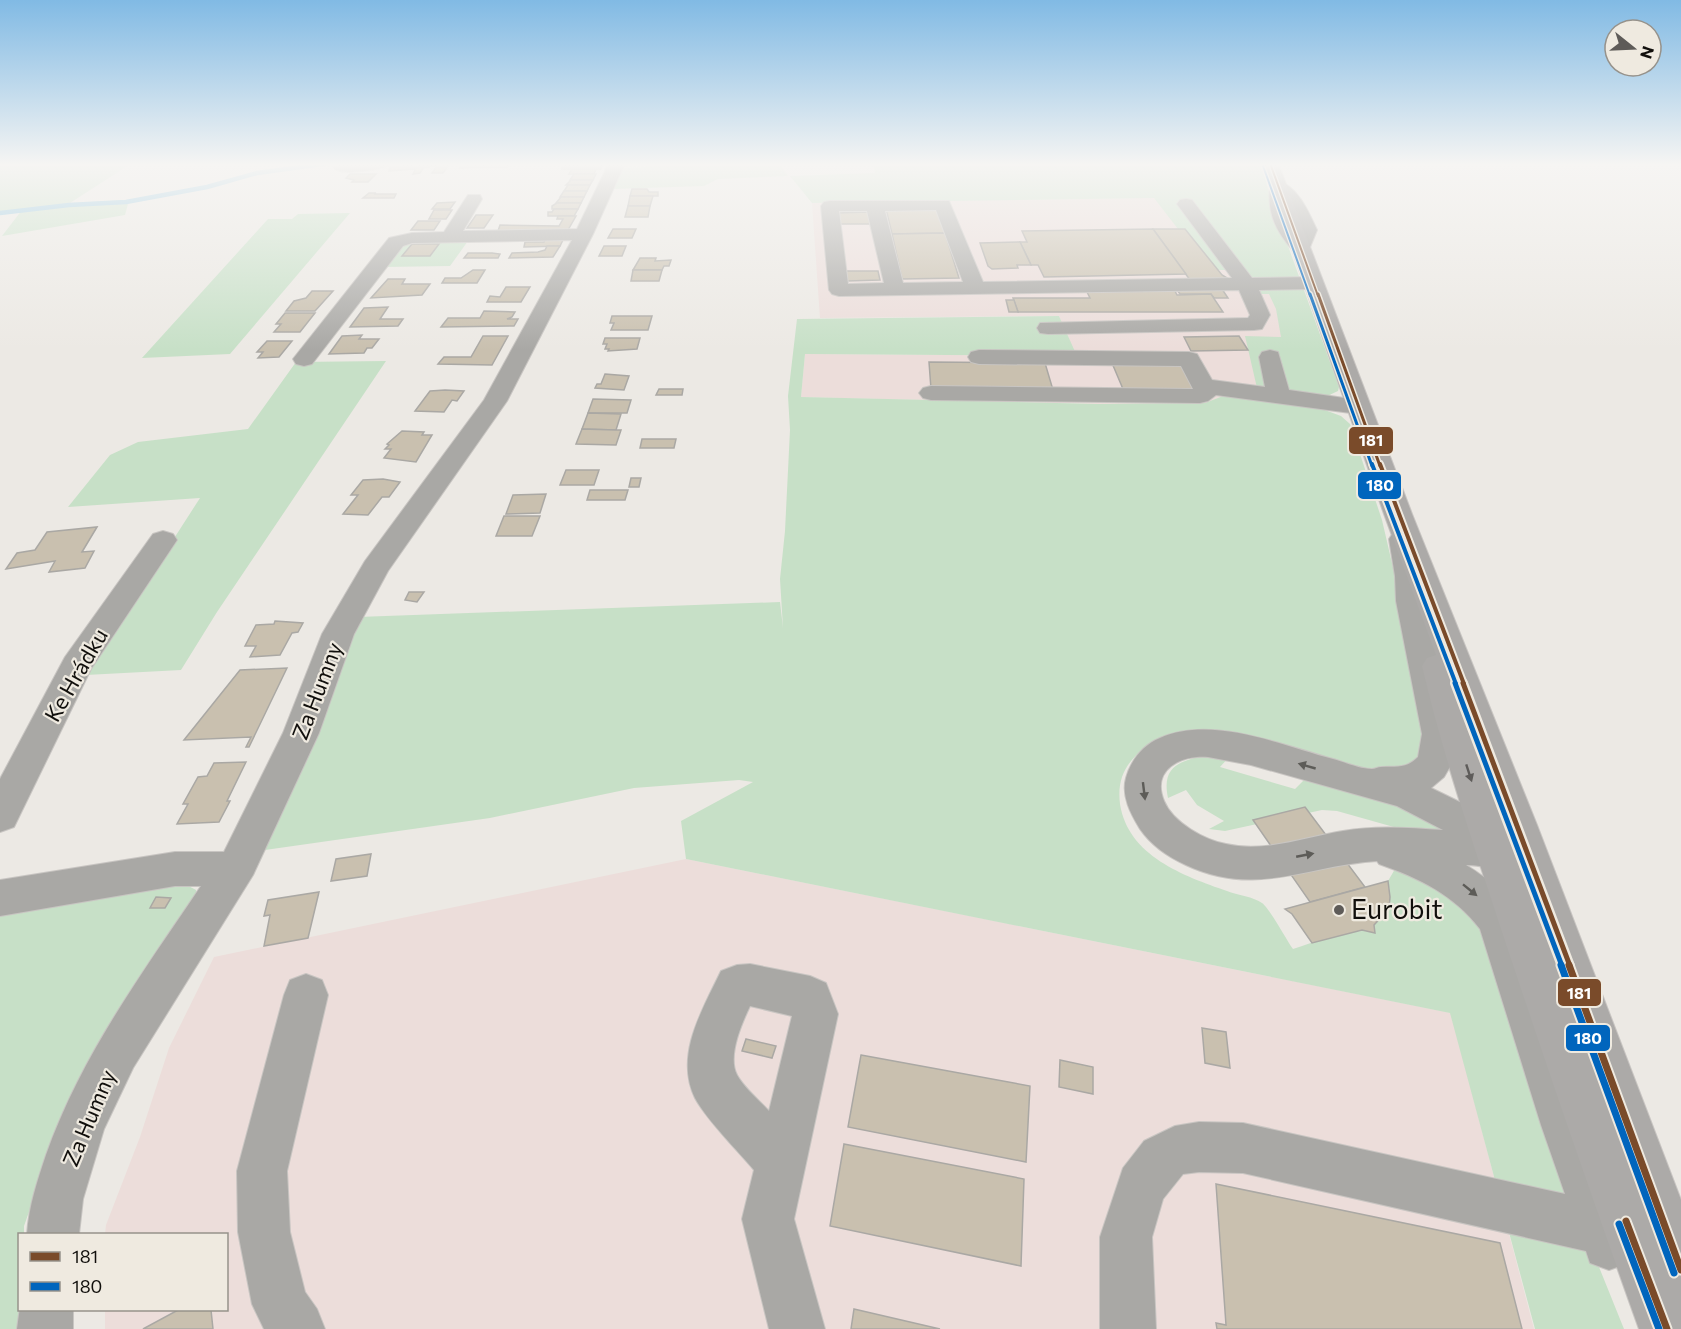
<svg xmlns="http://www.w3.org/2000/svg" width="1681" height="1329" font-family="Commissioner,sans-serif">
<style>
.industrial{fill:#ecddda}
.green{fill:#c7e0c7}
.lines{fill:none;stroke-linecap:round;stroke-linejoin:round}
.stream{stroke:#87c2df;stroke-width:4.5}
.building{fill:#c9c0af;stroke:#aaa8a4;stroke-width:1.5}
.minor-casing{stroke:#c8c5c2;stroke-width:2}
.major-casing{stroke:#c8c5c2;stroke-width:2}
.minor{fill:#a9a8a5;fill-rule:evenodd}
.major{fill:#acaaa8;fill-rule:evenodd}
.bus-1-far4-casing{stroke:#efeae0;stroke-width:4.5}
.bus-1-far3-casing{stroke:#efeae0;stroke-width:6}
.bus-1-far2-casing{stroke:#efeae0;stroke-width:8}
.bus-1-far1-casing{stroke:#efeae0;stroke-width:10}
.bus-1-casing{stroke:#efeae0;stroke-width:11}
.bus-2-far4-casing{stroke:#efeae0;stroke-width:4.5}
.bus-2-far3-casing{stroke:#efeae0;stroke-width:6}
.bus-2-far2-casing{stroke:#efeae0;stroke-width:8}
.bus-2-far1-casing{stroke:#efeae0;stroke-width:10}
.bus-2-casing{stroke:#efeae0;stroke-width:11}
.bus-1-far4{stroke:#7a4b2a;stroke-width:2}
.bus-1-far3{stroke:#7a4b2a;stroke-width:3}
.bus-1-far2{stroke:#7a4b2a;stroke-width:4}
.bus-1-far1{stroke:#7a4b2a;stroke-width:5}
.bus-1{stroke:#7a4b2a;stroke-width:7}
.bus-2-far4{stroke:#0065bd;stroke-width:2}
.bus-2-far3{stroke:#0065bd;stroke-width:3}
.bus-2-far2{stroke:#0065bd;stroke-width:4}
.bus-2-far1{stroke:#0065bd;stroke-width:5}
.bus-2{stroke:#0065bd;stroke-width:7}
.oneway{fill:#5d5c58}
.oneway2{fill:#5e5c5a}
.poi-dot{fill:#5e5b58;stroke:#efeae0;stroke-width:2}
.labels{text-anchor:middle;stroke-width:4.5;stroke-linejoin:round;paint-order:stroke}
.street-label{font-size:22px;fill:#110f0c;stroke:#efeae0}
.near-poi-label{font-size:27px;fill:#110f0c;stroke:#efeae0;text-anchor:start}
.line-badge{stroke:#efeae0;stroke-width:2}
.badge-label{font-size:16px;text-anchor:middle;font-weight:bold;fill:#fff}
</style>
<rect width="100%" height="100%" fill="#ece9e4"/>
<g class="industrial">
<polygon points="1270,196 1328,381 1334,409 1223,396 1206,403 1097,404 801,397 805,354 1076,356 1059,316 820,318 812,203"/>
<polygon points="686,859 1451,1013 1534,1329 105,1329 105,1310 226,1310 226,1234 105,1234 106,1225 140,1137 169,1048 214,957"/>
</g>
<g class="green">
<polygon points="0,163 132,163 70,203 129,200 125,215 2,236 22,210 0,213"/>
<polygon points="734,163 779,163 788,176 718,179 704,186 613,189 623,168"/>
<polygon points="873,163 1261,163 1270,196 1339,387 1338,391 1325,397 1257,388 1245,336 1281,337 1276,309 1269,294 1252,294 1236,270 1217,270 1185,229 1178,229 1154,198 812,203 790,176 875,173"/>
<polygon points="350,213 230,354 142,358 268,219 292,219 298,214"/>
<polygon points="409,241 468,241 450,266 383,267 398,245"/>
<path d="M1059 316 1077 356 805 354 801 397 1098 404 1205 403 1223 396 1322 409 1341 416 1350 424 1382 520 1431 732 1426 758 1381 775 1144 748C1125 764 1117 779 1120 804 1128 856 1184 876 1227 891 1237 895 1254 897 1262 903 1270 909 1286 939 1293 949 1319 941 1348 927 1375 932L1374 925C1389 912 1392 900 1388 881L1395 869 1419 874 1479 911 1572 1200 1624 1329H1535L1450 1013 686 859 681 821 753 782 739 780 634 788 490 818 265 850 358 617 780 602 783 628 780 579 785 531 790 430 788 396 797 319Z"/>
<polygon points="386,361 217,612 181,670 86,675 200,498 68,507 110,455 138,442 248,429 296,362"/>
<path d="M1207 755H1231L1220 767 1295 789 1307 777 1434 811 1461 830 1408 831 1337 811 1322 810 1225 831 1209 829 1224 821 1197 805 1186 790 1168 798C1161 765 1181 761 1207 755Z"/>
<polygon points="181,882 196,890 197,906 69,1099 24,1226 24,1234 20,1234 20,1310 23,1310 22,1329 0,1329 0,908"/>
</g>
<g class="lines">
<polyline class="stream" points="0,213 69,205 126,202 207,187 257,173 330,163"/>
</g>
<g class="building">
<polygon points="450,163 443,173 432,173 437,166 424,167 420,173 413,174 418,165"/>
<polygon points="463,163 485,163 483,167 460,168"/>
<polygon points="485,163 509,163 507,167 483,167"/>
<polygon points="592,163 603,163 601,169 562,169 563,166"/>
<polygon points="414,165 414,169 389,171 390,167"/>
<polygon points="572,169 596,169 594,174 569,174"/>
<polygon points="350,174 376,174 368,182 352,182 354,180 346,178"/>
<polygon points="574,174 596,174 593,180 570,180"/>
<polygon points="571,180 593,180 590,185 566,185"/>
<polygon points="568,185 590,185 587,191 564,191"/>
<polygon points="632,189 647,189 649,192 658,192 658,196 630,196"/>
<polygon points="564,191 587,191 584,197 560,197"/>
<polygon points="369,193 376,193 374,194 396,194 394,198 363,198"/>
<polygon points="630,196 653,196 650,206 628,206"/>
<polygon points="561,197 584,197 581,203 556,203"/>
<polygon points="455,202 450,209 432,209 437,203"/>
<polygon points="557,203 581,203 578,209 552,209 552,206"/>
<polygon points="628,206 650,206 648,217 625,217"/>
<polygon points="937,208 945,233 892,234 886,209"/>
<polygon points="554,209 578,209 574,216 548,216 548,212 552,212"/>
<polygon points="434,210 452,210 446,219 429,219"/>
<polygon points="869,212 871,224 838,224 837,213"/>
<polygon points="476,215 493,215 484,228 467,228"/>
<polygon points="558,216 576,216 568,230 498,231 500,225 559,226 563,219 557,219"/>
<polygon points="418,221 440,221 434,230 411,230"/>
<polygon points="613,229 636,229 632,238 608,238"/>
<polygon points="1153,229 1185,229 1222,275 1227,278 1190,280"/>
<polygon points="1153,229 1186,274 1044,277 1038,265 1031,265 1020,242 1027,242 1022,231"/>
<polygon points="945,233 959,278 902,279 892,234"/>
<polygon points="546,238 564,238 560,246 524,247 525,242 544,242"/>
<polygon points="1020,242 1031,265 1017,265 1018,268 992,269 988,266 980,243"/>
<polygon points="412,244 439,244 430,256 402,256"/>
<polygon points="547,246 560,246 553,257 509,258 512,253 538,252 545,250"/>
<polygon points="604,246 626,246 622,256 599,256"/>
<polygon points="468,253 492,253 500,254 498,258 464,258"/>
<polygon points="640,258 656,258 655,261 671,260 669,266 664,266 662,270 633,270"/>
<polygon points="473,270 485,270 477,283 442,283 445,278 461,278"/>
<polygon points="633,270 662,270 659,281 631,281"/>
<polygon points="846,271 878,271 880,280 847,281"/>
<polygon points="388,279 405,279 402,284 430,284 422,295 371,298"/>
<polygon points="1220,286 1228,298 1214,298 1211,294 1180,294 1175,287"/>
<polygon points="506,287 530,287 521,302 487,302 490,296 500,297"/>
<polygon points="312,291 333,291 315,311 286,311 294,301 306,298"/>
<polygon points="1175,291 1177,295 1211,294 1223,312 1018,312 1013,298 1090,298 1087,292"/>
<polygon points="1006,300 1014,300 1018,312 1009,312"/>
<polygon points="388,307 380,319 403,319 398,326 350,327 364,308"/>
<polygon points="484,311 515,312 512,317 507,319 518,319 514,326 441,327 448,318 480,318"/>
<polygon points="285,313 315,313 300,332 274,332 281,324 276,324"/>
<polygon points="612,316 652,316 648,330 611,330 614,323 610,323"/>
<polygon points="362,335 359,339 379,339 372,348 367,348 364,353 329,354 342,336"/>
<polygon points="483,336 508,336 492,365 438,364 444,357 471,357"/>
<polygon points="1239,336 1248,350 1191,351 1184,337"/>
<polygon points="605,338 640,338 637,349 608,351 609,349 605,349 607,344 603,344"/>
<polygon points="267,341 292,341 279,357 258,358 263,352 257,352"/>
<polygon points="929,362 1045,363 1053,390 931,389"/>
<polygon points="1112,363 1185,363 1198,390 1123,389"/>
<polygon points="605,374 629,376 624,390 595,388 597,384 601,384"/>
<polygon points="659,389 683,389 682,395 656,395"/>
<polygon points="430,391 445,390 464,391 457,401 452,400 444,412 415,411"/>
<polygon points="593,399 631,400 627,413 588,413"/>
<polygon points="588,413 621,414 616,430 582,429"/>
<polygon points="582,429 616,430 621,430 616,445 576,444"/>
<polygon points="402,431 424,432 422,435 432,435 416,462 384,458 391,449 385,449 389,445 387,444"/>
<polygon points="642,439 676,439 674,448 640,448"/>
<polygon points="566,470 599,470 594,485 560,485"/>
<polygon points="631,478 641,478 639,487 629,487"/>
<polygon points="383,479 400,482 389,497 382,497 368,515 343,514 358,495 351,495 363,480"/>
<polygon points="590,490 628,490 625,500 587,500"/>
<polygon points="546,494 540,513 506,514 513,495"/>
<polygon points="504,516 540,516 532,536 496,536"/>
<polygon points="97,527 82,552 94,551 85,568 49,572 55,561 6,569 17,553 35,550 47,532"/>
<polygon points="409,592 424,592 417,602 405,600"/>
<polygon points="275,621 303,623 298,632 292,633 280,655 250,657 256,646 245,646 256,625 274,624"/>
<polygon points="287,668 249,747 246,747 251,737 184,740 240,670"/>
<polygon points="246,762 227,801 230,801 219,822 177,824 188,804 183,804 198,777 207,776 214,763"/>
<polygon points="1305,807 1365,887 1310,902 1253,820"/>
<polygon points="371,854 367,876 331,881 336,859"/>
<polygon points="1388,881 1390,897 1389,909 1374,925 1375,933 1362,930 1312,943 1292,914 1285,909"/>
<polygon points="319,892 308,938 264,946 270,915 264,916 268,900"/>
<polygon points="156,897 171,898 165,908 150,908"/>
<polygon points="1202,1028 1226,1032 1230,1068 1205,1063"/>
<polygon points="746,1039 776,1046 772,1058 742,1051"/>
<polygon points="861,1055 1030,1086 1026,1162 848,1127"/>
<polygon points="1060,1060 1093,1067 1093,1094 1059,1087"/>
<polygon points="844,1144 1024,1179 1021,1266 830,1226"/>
<polygon points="1216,1184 1500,1243 1522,1329 1217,1329 1216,1323 1226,1325"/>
<polygon points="854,1309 940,1329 851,1329"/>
<polygon points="178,1310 211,1310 213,1329 143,1329"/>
</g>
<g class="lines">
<defs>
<g id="minor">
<path d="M341 163H391C383 170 341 176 334 168Z"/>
<path d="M609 163H625L593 234 507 401 388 571 354 634 319 733 253 875 133 1068 104 1129 83 1199 79 1234H27C29 1206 37 1182 46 1155 82 1054 142 974 201 886H175L0 916V880L175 852H224L283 733 322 634 365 561 484 400 572 240 412 243 403 246 312 364 304 366 296 364 293 359 389 238 412 233 444 232 468 195H480L482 199 463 231 577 229Z"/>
<path d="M1278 181C1298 186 1309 213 1317 230L1308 252H1294C1276 231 1267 214 1270 186ZM1286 204 1299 230 1298 233 1290 220Z"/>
<path d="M1186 199 1192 200 1252 278 1313 277 1320 279 1323 283 1320 287 1313 289 1259 290 1270 315 1262 329 1254 330 1048 334 1040 333 1037 328 1040 323 1248 318 1250 315 1239 290 839 296 832 294 829 290 821 206 824 202 830 201H949L983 282 1232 278 1177 204 1180 200ZM936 210 963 282 903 283 885 211ZM839 211H867L884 283 848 284Z"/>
<polygon points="979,350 1189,352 1197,354 1212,380 1265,387 1259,357 1262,352 1270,350 1278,352 1289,390 1358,400 1367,402 1370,407 1367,412 1358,414 1216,395 1208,401 1200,403 931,400 923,398 919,393 923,388 931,386 1193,389 1181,366 979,364 971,362 968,357 971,352"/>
<path d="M1403 530 1413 533 1417 539 1425 576 1426 601 1458 734 1455 758 1444 777 1431 788 1474 809 1499 829 1516 820 1530 825 1535 837C1529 851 1513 872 1496 869 1485 867 1477 865 1466 865 1489 879 1508 895 1519 920L1589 1125 1635 1244 1628 1263 1609 1270 1590 1263 1586 1251 1243 1173 1199 1172 1183 1174 1163 1199 1152 1237 1156 1329H1100V1237L1123 1168 1144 1141 1175 1126 1199 1122 1243 1123 1565 1194 1541 1125 1480 929C1454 895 1419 878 1379 864L1377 861C1308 865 1256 898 1186 865 1168 857 1151 845 1140 829 1131 814 1121 796 1126 778 1131 760 1143 745 1160 738 1212 715 1281 745 1333 759 1344 762 1360 769 1372 769 1375 769 1378 767 1381 767 1397 766 1406 769 1418 757L1422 734 1396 601 1395 576 1389 539 1393 533ZM1208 757 1251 765 1397 806 1443 830C1410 828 1377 825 1343 831 1305 837 1265 853 1226 844 1205 840 1173 823 1164 801 1151 769 1181 755 1208 757Z"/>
<polygon points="163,531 173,534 177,540 91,669 14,827 0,832 0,779 65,657 153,534"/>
<path d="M750 964 810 976 826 983 838 1014 794 1219 825 1329H769L742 1219 754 1170C738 1151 706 1119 695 1098 674 1055 703 1009 721 971L737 965ZM750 1006 792 1016 769 1111C759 1100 744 1088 737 1075 727 1056 742 1023 750 1006Z"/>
<polygon points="306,974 322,980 328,995 287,1171 290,1232 305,1292 317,1309 325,1329 264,1329 252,1304 238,1232 237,1171 284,995 290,980"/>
<polygon points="20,1307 20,1310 73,1310 73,1329 17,1329"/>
</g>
<path id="major" d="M1262 163H1278L1412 514 1537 825 1681 1200V1329H1639C1593 1201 1549 1073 1506 944 1476 852 1444 760 1422 666L1427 658 1436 655 1384 514Z"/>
</defs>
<use href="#minor" class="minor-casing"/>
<use href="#major" class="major-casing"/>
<use href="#minor" class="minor"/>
<use href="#major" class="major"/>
<defs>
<polyline id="bus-1-far4" points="1270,163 1318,296"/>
<polyline id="bus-1-far3" points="1318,294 1380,466"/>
<polyline id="bus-1-far2" points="1380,464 1464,684"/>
<polyline id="bus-1-far1" points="1463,683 1570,966"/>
<g id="bus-1">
<polyline points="1569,965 1681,1270"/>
<polyline points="1626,1221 1667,1329"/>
</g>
<polyline id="bus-2-far4" points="1263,166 1310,296"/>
<polyline id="bus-2-far3" points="1310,294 1372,466"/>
<polyline id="bus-2-far2" points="1372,464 1456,684"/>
<polyline id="bus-2-far1" points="1455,683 1562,966"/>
<g id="bus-2">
<polyline points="1561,965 1674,1273"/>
<polyline points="1619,1224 1659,1329"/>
</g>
</defs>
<use href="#bus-1-far4" class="bus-1-far4-casing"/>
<use href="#bus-1-far3" class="bus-1-far3-casing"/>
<use href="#bus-1-far2" class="bus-1-far2-casing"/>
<use href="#bus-1-far1" class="bus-1-far1-casing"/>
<use href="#bus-1" class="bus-1-casing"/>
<use href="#bus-2-far4" class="bus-2-far4-casing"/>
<use href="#bus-2-far3" class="bus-2-far3-casing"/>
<use href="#bus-2-far2" class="bus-2-far2-casing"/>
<use href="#bus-2-far1" class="bus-2-far1-casing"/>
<use href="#bus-2" class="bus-2-casing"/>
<use href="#bus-1-far4" class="bus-1-far4"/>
<use href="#bus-1-far3" class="bus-1-far3"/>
<use href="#bus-1-far2" class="bus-1-far2"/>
<use href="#bus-1-far1" class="bus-1-far1"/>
<use href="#bus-1" class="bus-1"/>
<use href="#bus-2-far4" class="bus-2-far4"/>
<use href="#bus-2-far3" class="bus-2-far3"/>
<use href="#bus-2-far2" class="bus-2-far2"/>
<use href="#bus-2-far1" class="bus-2-far1"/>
<use href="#bus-2" class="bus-2"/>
</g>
<defs><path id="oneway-solid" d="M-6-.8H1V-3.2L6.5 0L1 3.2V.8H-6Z" transform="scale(1.5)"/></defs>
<g class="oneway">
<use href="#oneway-solid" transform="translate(1307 766) rotate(-164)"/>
<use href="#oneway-solid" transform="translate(1144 791) rotate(83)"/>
<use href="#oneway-solid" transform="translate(1305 855) rotate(-11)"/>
<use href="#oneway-solid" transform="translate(1470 890) rotate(39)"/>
</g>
<use class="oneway2" href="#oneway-solid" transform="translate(1469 773) rotate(72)"/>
<linearGradient id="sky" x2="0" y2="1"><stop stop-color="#81bae4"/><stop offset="0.47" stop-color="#f6f5f3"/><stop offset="1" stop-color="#f6f5f3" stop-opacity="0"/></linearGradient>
<rect width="1681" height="350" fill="url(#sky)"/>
<circle class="poi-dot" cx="1339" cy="910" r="6"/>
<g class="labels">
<g class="street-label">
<text transform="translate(76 675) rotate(-60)" y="8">Ke Hrádku</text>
<text transform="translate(317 691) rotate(-69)" y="8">Za Humny</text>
<text transform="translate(89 1118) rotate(-67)" y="8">Za Humny</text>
</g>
<g class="near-poi-label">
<text x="1351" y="919">Eurobit</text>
</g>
</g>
<g class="line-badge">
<rect x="1348" y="426" width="46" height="29" rx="6" fill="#7a4b2a"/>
<rect x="1357" y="471" width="45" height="29" rx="6" fill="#0065bd"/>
<rect x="1557" y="978" width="45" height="29" rx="6" fill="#7a4b2a"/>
<rect x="1565" y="1024" width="46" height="28" rx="6" fill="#0065bd"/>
</g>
<g class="badge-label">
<text x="1371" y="446">181</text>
<text x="1380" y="491">180</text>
<text x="1579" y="999">181</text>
<text x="1588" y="1044">180</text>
</g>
<rect x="18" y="1233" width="210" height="78" fill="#efeae0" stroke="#96928b" stroke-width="1.5"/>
<rect x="30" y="1252" width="30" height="9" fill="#7a4b2a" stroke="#96928b" stroke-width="1.5"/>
<text x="72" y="1263" font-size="18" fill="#110f0c">181</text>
<rect x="30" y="1282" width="30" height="9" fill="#0065bd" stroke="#96928b" stroke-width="1.5"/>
<text x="72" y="1293" font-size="18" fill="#110f0c">180</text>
<g transform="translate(1633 48) rotate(108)"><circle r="28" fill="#efeae0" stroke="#96928b" stroke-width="1.5"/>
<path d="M0-4.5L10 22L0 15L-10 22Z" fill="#5e5b58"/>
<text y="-9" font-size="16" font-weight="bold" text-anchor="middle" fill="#110f0c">N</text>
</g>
</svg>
